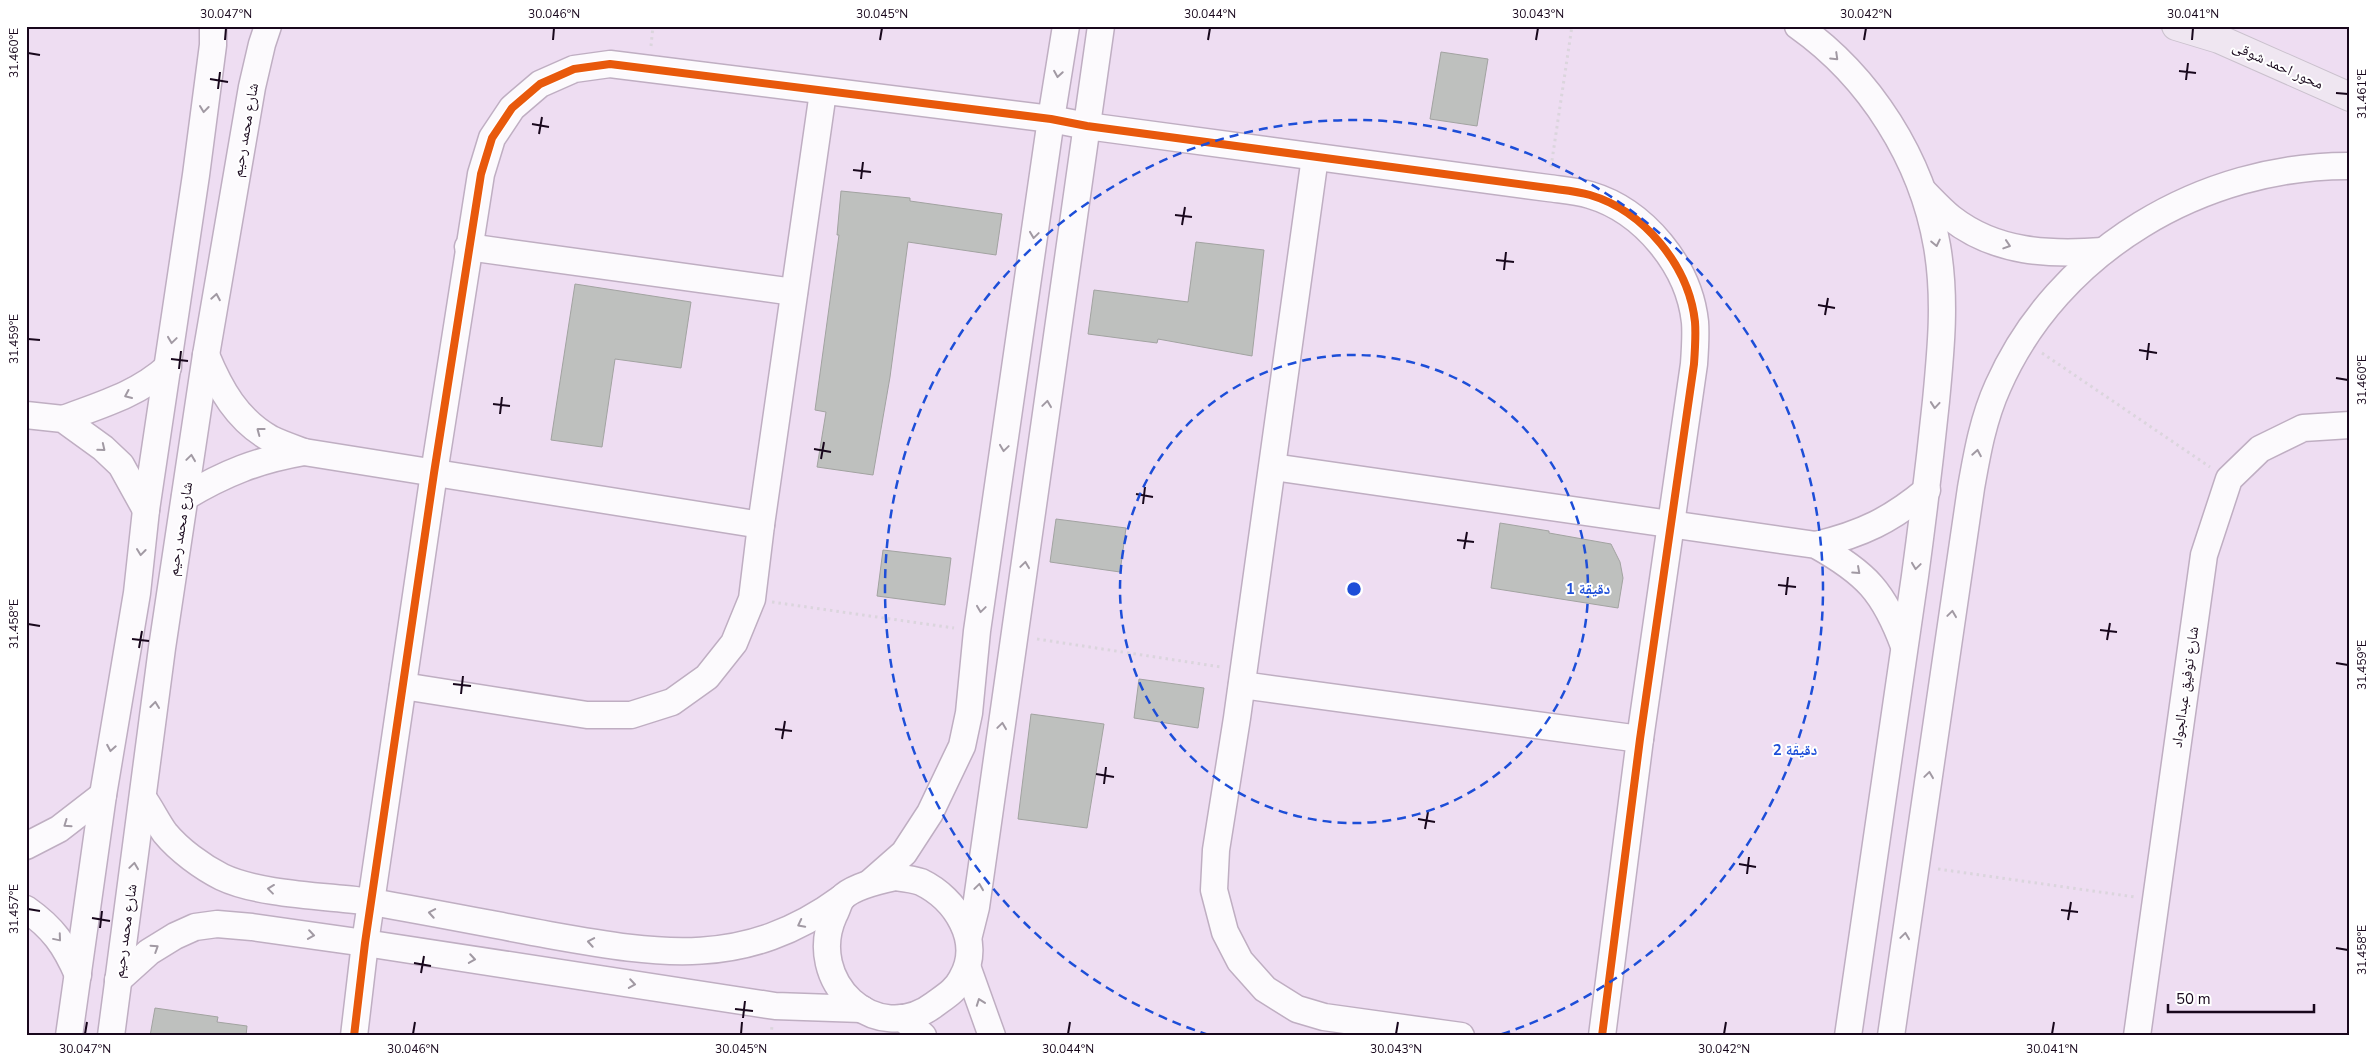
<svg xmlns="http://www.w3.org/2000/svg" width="2376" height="1062" font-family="'Nunito Sans','Noto Naskh Arabic',sans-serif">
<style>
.building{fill:#bec0be;stroke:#a2a3a1}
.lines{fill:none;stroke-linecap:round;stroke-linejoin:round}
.minor-casing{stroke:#bfaec2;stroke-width:29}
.major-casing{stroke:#cac1cd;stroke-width:30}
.path{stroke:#dbd5dd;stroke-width:3;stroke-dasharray:2.5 4;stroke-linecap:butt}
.minor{stroke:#fcfafd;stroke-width:26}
.major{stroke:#efe6f1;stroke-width:28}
.cycleway-casing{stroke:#fff;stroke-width:11}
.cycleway{stroke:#e8590c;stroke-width:8}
.oneway{stroke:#a199a3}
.ticks{fill:none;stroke:#18071c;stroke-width:2}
.ring{fill:none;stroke:#1d4ed8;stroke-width:2.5;stroke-dasharray:9 6}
.labels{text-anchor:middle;stroke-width:4;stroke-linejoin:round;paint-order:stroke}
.street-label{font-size:15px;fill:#18071c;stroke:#fff}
.centre{fill:#1d4ed8;stroke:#fff;stroke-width:2.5}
.ring-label{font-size:15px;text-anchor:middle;font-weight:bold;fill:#1d4ed8;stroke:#fff;stroke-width:4;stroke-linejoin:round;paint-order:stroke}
.neatline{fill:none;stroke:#18071c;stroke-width:2}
.ticks-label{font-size:12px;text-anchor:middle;fill:#18071c}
</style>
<rect width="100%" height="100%" fill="#eeddf2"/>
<g class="building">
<polygon points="1441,52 1488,59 1477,126 1430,119"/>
<polygon points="841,191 910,198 910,201 1002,214 996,255 908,242 890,377 873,475 817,467 826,412 815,410 839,235 837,235"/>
<polygon points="1196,242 1264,250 1252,356 1158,339 1157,343 1088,334 1094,290 1188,302"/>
<polygon points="575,284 691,302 681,368 615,359 602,447 551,440"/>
<polygon points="1056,519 1126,528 1120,572 1050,562"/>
<polygon points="1500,523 1549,531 1549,533 1611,544 1620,562 1623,578 1618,608 1491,588"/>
<polygon points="883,550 951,558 945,605 877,596"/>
<polygon points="1139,679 1204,688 1198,728 1134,718"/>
<polygon points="1031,714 1104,724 1087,828 1018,819"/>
<polygon points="155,1008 218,1017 217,1022 247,1026 246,1036 150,1036"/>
</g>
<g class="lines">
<defs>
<g id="minor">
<path d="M1798 26C1870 77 1922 159 1937 246 1946 298 1941 349 1936 401 1930 459 1923 517 1915 576 1893 729 1871 882 1848 1036"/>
<polyline points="1315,157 1237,718 1216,850 1214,890 1225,932 1240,961 1265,989 1297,1009 1324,1017 1461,1036"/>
<path d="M1923 191C1932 200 1941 210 1951 218 1996 253 2049 255 2103 251"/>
<polyline points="468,247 794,292"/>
<path d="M206 355C220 389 237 420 271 439 281 444 293 448 304 452L761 525"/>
<polyline points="26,415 63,419 103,448 121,465 146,510"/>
<path d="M63 419C100 405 137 395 168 367"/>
<path d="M1273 467 1816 545C1866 573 1884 592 1904 646"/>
<path d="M185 497C225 473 258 460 304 452"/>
<path d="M1816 545C1862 534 1891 520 1927 490"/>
<polyline points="1242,685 1640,739"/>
<polyline points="403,686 587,715 631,715 672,702 707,677 734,643 752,599 761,525 823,92"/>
<path d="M143 798C151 809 157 822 165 833 179 850 202 867 222 877 260 895 328 896 371 902 430 912 490 924 549 935 661 955 745 969 842 898"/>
<polyline points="26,846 59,829 103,795"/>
<path d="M895 877C903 878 913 879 921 882 956 899 983 941 962 978 956 990 946 996 935 1004 876 1049 804 981 834 915 837 910 839 901 842 898 852 887 881 880 895 877Z"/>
<polyline points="871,882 904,853 930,813 962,746 969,713 977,631 1051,119 1066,26"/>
<path d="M26 909C53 928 65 945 78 975"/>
<polyline points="969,935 976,907 1101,26"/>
<polyline points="968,969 992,1036"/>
<polyline points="118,980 149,952 175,936 195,927 217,924 252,927 365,943 775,1006 862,1009"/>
<polyline points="903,1018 923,1036"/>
<polyline points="69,1036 103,795 137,593 146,510 196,175 213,45 213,26"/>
<polyline points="111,1036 162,648 206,355 252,87 262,44 268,26"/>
<path d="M354 1036 365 943 434 473 481 174 492 138 512 108 540 84 574 69 610 64 1051 119 1087 126 1548 188C1562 190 1577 191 1590 195 1644 211 1689 266 1695 322 1696 335 1695 350 1694 364L1640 739 1602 1036"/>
<path d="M1891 1036 1971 488C1977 454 1983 419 1998 386 2058 250 2203 165 2350 166"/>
<polyline points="2137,1036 2204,555 2229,479 2260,449 2303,428 2350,425"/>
</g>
<polyline id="major" points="2176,26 2219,39 2350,97"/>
</defs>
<use href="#minor" class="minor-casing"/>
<use href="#major" class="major-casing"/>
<g class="path">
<polyline points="651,46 653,26"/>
<polyline points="1551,167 1572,26"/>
<polyline points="2042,353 2210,467"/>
<polyline points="772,602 954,628"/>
<polyline points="1037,639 1221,667"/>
<polyline points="1938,869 2135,897"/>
<polyline points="771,1036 772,1026"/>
</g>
<use href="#minor" class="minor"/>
<use href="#major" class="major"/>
<defs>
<path id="cycleway" d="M354 1036 365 943 434 473 481 174 492 138 512 108 540 84 574 69 610 64 1051 119 1087 126 1548 188C1562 190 1577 191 1590 195 1644 211 1689 266 1695 322 1696 335 1695 350 1694 364L1640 739 1602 1036"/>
</defs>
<use href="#cycleway" class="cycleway-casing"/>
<use href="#cycleway" class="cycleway"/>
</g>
<defs><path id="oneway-chevron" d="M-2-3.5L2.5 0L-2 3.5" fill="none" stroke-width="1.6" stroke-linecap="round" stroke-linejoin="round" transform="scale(1.25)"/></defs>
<g class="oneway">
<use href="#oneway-chevron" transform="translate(1835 57) rotate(44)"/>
<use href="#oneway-chevron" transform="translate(1058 74) rotate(99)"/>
<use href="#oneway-chevron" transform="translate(204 109) rotate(97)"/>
<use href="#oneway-chevron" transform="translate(1034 235) rotate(98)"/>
<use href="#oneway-chevron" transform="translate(1936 243) rotate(78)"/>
<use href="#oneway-chevron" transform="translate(2007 245) rotate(18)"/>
<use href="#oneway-chevron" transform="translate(216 297) rotate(-80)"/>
<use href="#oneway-chevron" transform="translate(172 340) rotate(98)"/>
<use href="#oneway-chevron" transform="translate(128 395) rotate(156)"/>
<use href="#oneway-chevron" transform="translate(1047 404) rotate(-82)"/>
<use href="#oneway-chevron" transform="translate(1935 405) rotate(95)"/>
<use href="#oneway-chevron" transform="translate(260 431) rotate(-143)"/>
<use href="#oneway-chevron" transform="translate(102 448) rotate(39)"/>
<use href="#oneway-chevron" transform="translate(1004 448) rotate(98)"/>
<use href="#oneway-chevron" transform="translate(1977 453) rotate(-80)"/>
<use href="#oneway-chevron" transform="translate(191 458) rotate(-82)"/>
<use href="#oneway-chevron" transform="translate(141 552) rotate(97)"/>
<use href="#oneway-chevron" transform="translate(1025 565) rotate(-82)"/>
<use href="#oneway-chevron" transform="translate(1916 566) rotate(98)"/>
<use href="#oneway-chevron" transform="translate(1857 571) rotate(42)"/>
<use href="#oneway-chevron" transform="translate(981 609) rotate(98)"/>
<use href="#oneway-chevron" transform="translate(1952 614) rotate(-82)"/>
<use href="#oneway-chevron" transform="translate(155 705) rotate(-83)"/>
<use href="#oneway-chevron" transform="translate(1002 726) rotate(-82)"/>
<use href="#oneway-chevron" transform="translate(111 748) rotate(100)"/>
<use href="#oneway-chevron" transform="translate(1929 775) rotate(-82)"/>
<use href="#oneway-chevron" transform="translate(67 824) rotate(145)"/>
<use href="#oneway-chevron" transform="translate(134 866) rotate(-82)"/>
<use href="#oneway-chevron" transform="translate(979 887) rotate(-82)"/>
<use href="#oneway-chevron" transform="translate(271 889) rotate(-173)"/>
<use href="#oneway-chevron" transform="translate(432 913) rotate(-170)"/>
<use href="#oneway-chevron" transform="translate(801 924) rotate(153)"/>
<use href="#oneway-chevron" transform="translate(311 935) rotate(8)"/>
<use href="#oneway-chevron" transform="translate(1905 936) rotate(-82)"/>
<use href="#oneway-chevron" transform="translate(58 938) rotate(50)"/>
<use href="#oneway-chevron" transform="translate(591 942) rotate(-170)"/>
<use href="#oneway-chevron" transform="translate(155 948) rotate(-33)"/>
<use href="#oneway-chevron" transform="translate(472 959) rotate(9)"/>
<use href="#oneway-chevron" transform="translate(632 984) rotate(9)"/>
<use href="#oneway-chevron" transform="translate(980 1002) rotate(-110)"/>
</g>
<path class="ticks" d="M225 40 226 28M553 40 554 28M880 40 882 28M1208 40 1210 28M1536 40 1538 28M1864 40 1866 28M2192 40 2193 28M28 53 40 55M2179 71 2196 73M210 79 228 82M2186 80 2188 63M218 89 220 72M2336 93 2348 94M532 124 549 127M539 134 542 117M853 170 871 172M861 179 863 162M1175 215 1192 217M1182 225 1185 207M1496 260 1514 262M1504 270 1506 252M1818 305 1835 308M1825 315 1828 298M28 339 40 340M2139 350 2157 353M171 359 188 361M2147 360 2149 343M179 369 181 351M2336 378 2348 380M493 404 510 406M500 414 502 397M814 449 831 452M821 459 824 442M1136 494 1153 497M1143 504 1145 487M1457 540 1474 542M1464 549 1467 532M1778 585 1796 587M1786 595 1788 577M28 624 40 626M2100 630 2117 632M132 639 149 641M2107 640 2110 623M139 648 142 631M2336 663 2348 665M453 684 471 686M461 694 463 676M775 729 792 731M782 739 785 721M1096 774 1114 777M1104 784 1106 767M1418 819 1435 822M1425 829 1428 812M1739 864 1756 867M1747 874 1749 857M28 909 40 911M2061 910 2078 912M92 918 110 921M2068 920 2071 902M100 928 102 911M2336 948 2348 950M414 963 431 966M421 973 424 956M735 1009 753 1011M743 1018 745 1001M85 1034 87 1022M413 1034 415 1022M741 1034 742 1022M1068 1034 1070 1022M1396 1034 1398 1022M1724 1034 1726 1022M2052 1034 2054 1022"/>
<g class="ring">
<circle cx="1354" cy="589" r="234"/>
<path d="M1209 1035A469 469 0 1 1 1499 1035"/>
</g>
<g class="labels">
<g class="street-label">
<text transform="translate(2278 65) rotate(24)" y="5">محور احمد شوقى</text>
<text transform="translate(245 130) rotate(-80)" y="5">شارع محمد رحيم</text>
<text transform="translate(180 529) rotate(-81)" y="5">شارع محمد رحيم</text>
<text transform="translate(2185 687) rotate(-82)" y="5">شارع توفيق عبدالجواد</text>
<text transform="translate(125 931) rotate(-82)" y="5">شارع محمد رحيم</text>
</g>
</g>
<circle cx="1354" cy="589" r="8" class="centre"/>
<g class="ring-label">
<text x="1588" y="594">1 دقيقة</text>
<text x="1795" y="755">2 دقيقة</text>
</g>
<rect width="2376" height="1062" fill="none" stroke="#ffffff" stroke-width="55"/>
<path d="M2168 1004v8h146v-8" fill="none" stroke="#18071c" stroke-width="2.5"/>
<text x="2176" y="1004" font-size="15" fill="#18071c" stroke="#ffffff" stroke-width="4" paint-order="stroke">50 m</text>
<rect x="28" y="28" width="2320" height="1006" class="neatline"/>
<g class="ticks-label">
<text x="226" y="18">30.047°N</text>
<text x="554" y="18">30.046°N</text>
<text x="882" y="18">30.045°N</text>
<text x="1210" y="18">30.044°N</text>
<text x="1538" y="18">30.043°N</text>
<text x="1866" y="18">30.042°N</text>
<text x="2193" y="18">30.041°N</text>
<text transform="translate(14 53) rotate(-90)" y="4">31.460°E</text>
<text transform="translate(2362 94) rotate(-90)" y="4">31.461°E</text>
<text transform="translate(14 339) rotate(-90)" y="4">31.459°E</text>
<text transform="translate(2362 380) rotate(-90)" y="4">31.460°E</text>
<text transform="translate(14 624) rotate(-90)" y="4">31.458°E</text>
<text transform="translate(2362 665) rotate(-90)" y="4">31.459°E</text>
<text transform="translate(14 909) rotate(-90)" y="4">31.457°E</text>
<text transform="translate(2362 950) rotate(-90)" y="4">31.458°E</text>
<text x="85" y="1053">30.047°N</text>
<text x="413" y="1053">30.046°N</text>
<text x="741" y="1053">30.045°N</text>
<text x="1068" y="1053">30.044°N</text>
<text x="1396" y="1053">30.043°N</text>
<text x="1724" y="1053">30.042°N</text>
<text x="2052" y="1053">30.041°N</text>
</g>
</svg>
